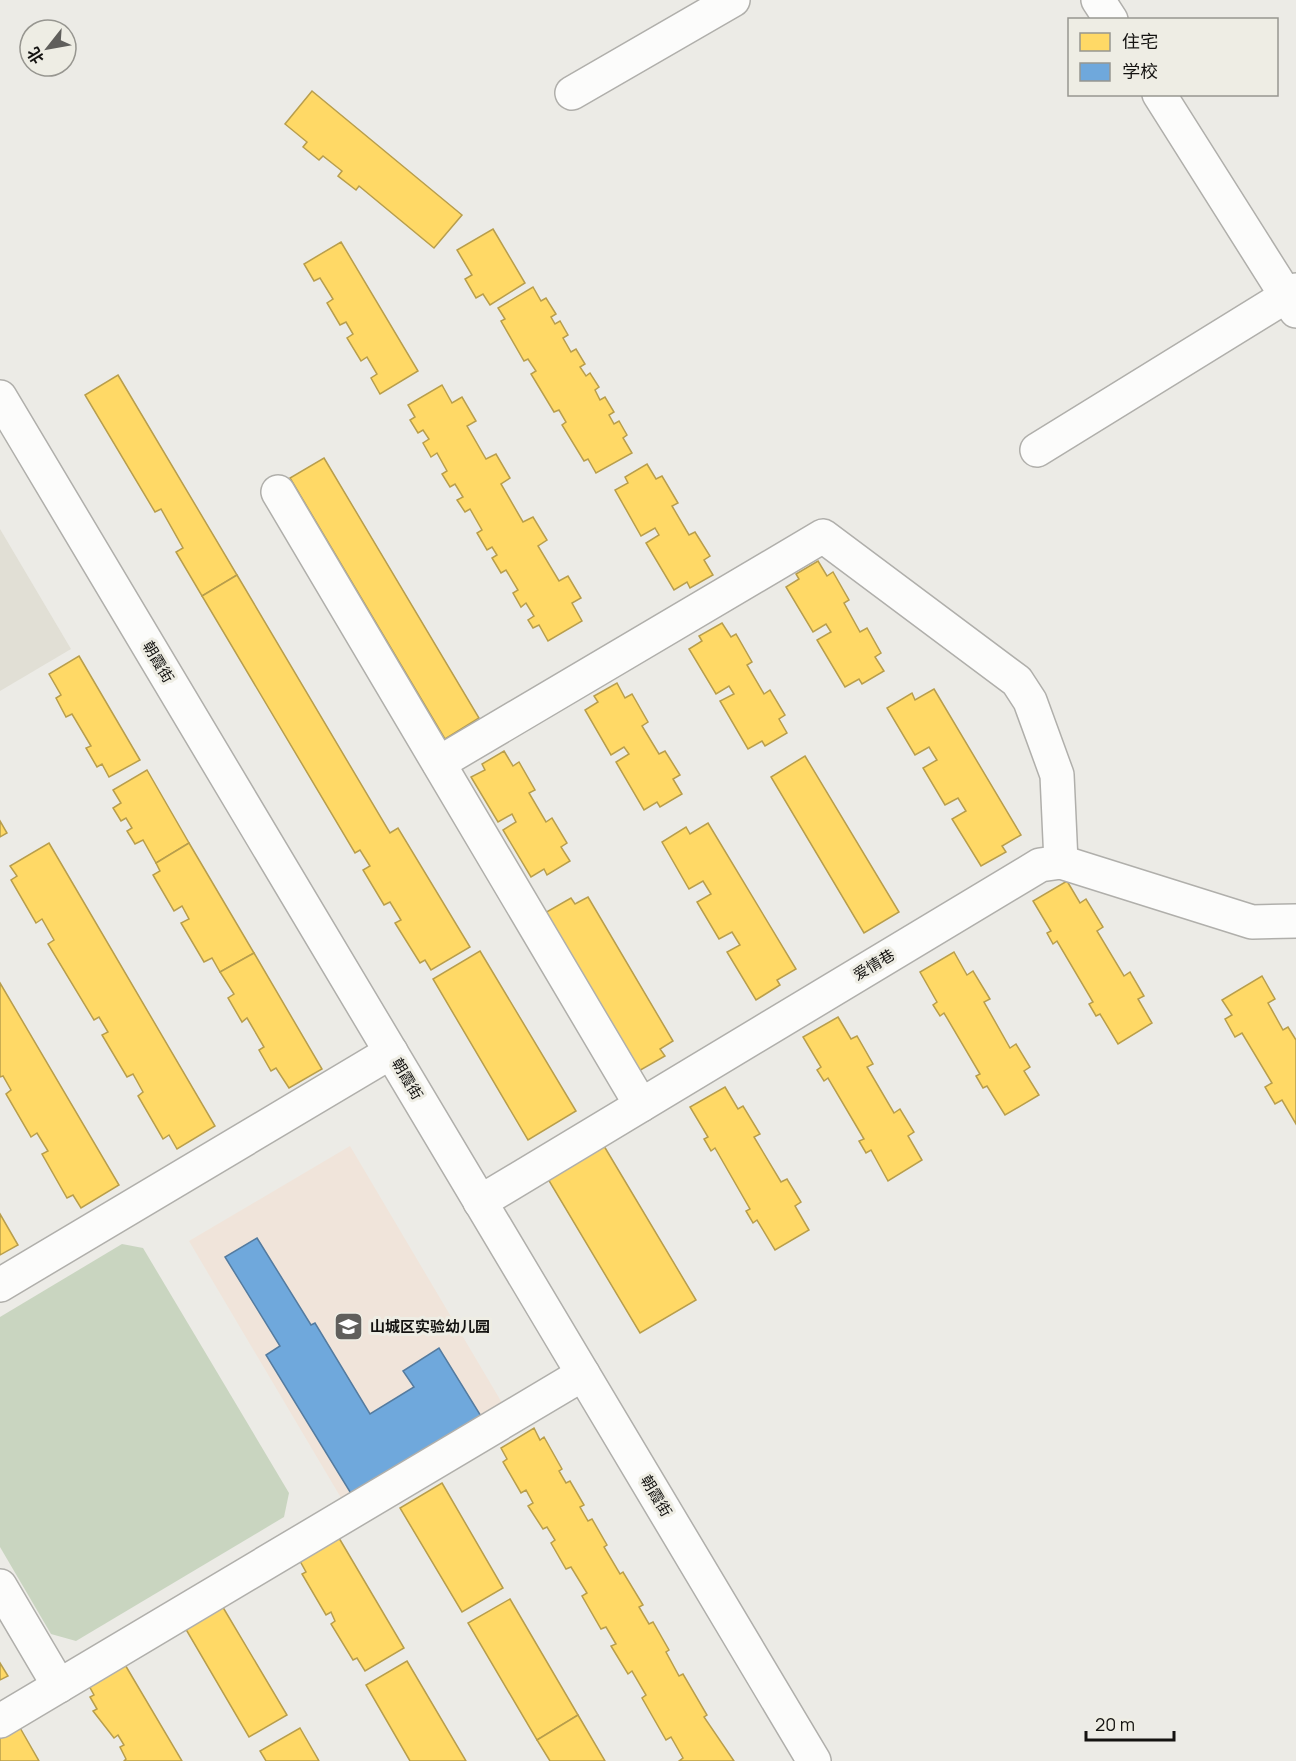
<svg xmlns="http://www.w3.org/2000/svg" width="1296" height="1761" font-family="Manrope,'Noto Sans SC',sans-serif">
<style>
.built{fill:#e1dfd5}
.education{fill:#f0e4da}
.green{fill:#c9d5c0}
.homes{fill:#ffd966;stroke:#b89e4c;stroke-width:1.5}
.schools{fill:#6fa8dc;stroke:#547b9f;stroke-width:1.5}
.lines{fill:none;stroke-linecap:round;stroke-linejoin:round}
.minor-casing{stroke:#b0afab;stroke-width:36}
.minor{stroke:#fcfcfb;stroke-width:33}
.labels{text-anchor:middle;stroke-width:6;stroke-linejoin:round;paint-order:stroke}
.street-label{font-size:15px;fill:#141311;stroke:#eeede4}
.poi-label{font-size:15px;font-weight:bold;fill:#141311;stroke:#eeede4;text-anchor:start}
</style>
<rect width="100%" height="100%" fill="#ecebe6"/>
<polygon class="built" points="0,529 71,649 0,691"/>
<polygon class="education" points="350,1146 508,1413 347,1508 189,1241"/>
<polygon class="green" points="122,1244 143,1248 289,1493 284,1517 76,1641 51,1634 0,1547 0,1317"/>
<g class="homes">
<polygon points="312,91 462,215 434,248 359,186 356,190 338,176 342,171 323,156 319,160 303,147 307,142 285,124"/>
<polygon points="493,229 525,283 490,305 483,294 476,298 465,279 472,275 457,250"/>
<polygon points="341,242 418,371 380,394 371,378 377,374 367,357 361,361 347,338 353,334 346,322 340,325 327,303 333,299 320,278 314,281 304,264"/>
<polygon points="533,287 541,301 546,298 556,314 551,317 555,324 560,321 568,335 563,338 571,352 576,349 585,364 580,367 586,376 590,373 599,387 595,390 600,400 605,397 614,412 609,415 614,424 619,421 627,435 623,438 632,453 596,473 588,459 584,461 562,425 566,422 559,410 554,412 531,374 536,371 528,359 524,361 501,321 505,319 498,308"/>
<polygon points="118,375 237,575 202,596 176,552 183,548 161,509 155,512 85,395"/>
<polygon points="442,385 452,403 462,397 476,421 467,426 486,459 496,454 510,478 501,484 523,522 533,517 547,540 538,546 559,581 568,576 581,598 572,603 582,621 548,641 539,625 533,628 528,620 534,616 526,603 521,607 513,593 518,590 506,570 501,573 492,558 497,555 492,547 487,550 477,533 482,530 470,509 465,512 457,500 463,497 455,484 450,487 442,474 447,471 437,453 431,457 423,443 429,439 423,430 418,433 410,420 415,417 408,405"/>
<polygon points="324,458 479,718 445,739 290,478"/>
<polygon points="647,464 656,479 662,476 678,503 672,506 689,535 695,532 710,556 704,560 713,575 690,588 687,582 674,590 646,543 659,535 655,528 641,536 615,490 628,483 625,477"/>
<polygon points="818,561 827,576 833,572 849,600 844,603 860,632 867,628 881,653 875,657 884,671 862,684 859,679 845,687 817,640 831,632 826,624 813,632 786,587 799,579 796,574"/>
<polygon points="237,575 390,833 398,828 470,947 431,970 425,960 420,963 395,923 401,920 390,902 384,905 363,870 370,866 360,850 355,853 202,596"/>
<polygon points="722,623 731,637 736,634 752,662 747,665 764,694 770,690 785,715 779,719 787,733 765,746 762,741 748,749 720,701 734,694 729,686 716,694 689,649 702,641 699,636"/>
<polygon points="79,656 140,760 109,777 102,764 97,767 86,748 91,746 72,714 66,717 56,698 61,695 49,674"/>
<polygon points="617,683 625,698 632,694 648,722 642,726 659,754 665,751 680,775 673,779 682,794 660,807 657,802 644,810 616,762 629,754 624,747 611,755 585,710 598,702 594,696"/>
<polygon points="934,689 1021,835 1002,846 1006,852 981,866 952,819 966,811 958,798 945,805 923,768 937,760 929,747 915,755 887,708 912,693 915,700"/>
<polygon points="504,751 513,766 519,762 535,790 529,793 546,822 552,818 567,843 561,847 570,861 547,875 544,869 531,877 503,830 516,822 512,814 498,822 471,777 485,770 482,764"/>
<polygon points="805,756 899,912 864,933 771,777"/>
<polygon points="147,770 189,843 156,863 143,840 135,844 127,831 132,828 126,818 121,821 113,808 121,803 113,790"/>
<polygon points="0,821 7,833 0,837"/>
<polygon points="708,823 796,969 777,980 780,985 756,1000 727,952 740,945 732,932 719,939 697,902 711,894 703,881 689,889 662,842 686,827 690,834"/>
<polygon points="49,843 215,1126 177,1149 169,1135 163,1139 138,1096 143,1092 133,1074 127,1077 102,1035 108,1032 99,1017 94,1020 48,944 54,940 42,919 36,923 11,880 17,876 10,866"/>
<polygon points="189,843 254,953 220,972 212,958 204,962 181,923 189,919 182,906 174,911 153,875 160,871 156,863"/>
<polygon points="1067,881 1080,903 1086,899 1103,927 1097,931 1124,976 1130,972 1144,996 1138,999 1152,1023 1118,1044 1100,1014 1096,1016 1089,1004 1093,1002 1057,941 1053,944 1047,933 1051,931 1033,901"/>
<polygon points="588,897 673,1041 660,1049 665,1056 637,1072 543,914 571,898 575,904"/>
<polygon points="480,951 576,1111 528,1140 433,979"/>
<polygon points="954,952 967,975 973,971 990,999 984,1002 1010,1048 1016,1044 1030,1067 1024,1071 1039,1095 1005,1115 987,1086 983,1088 976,1076 980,1074 944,1013 940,1016 933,1005 937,1002 920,972"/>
<polygon points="254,953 322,1069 289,1088 276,1068 271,1071 259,1050 264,1047 247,1018 242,1022 228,998 234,994 220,972"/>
<polygon points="1262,976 1275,999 1268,1003 1283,1030 1288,1027 1296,1040 1296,1124 1282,1100 1275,1104 1265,1087 1272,1083 1242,1033 1235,1037 1225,1019 1232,1015 1222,1000"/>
<polygon points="0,983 119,1185 81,1208 73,1195 67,1198 42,1154 48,1151 37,1133 31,1137 6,1094 11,1090 3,1076 0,1077"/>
<polygon points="838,1017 851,1039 857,1036 873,1064 867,1067 894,1113 900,1109 914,1132 908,1136 922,1160 888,1181 871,1150 866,1153 859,1141 864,1139 828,1078 824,1081 817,1070 821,1067 803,1037"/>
<polygon points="725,1087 738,1109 743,1106 760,1134 754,1137 781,1182 787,1179 801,1202 795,1206 809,1230 775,1250 757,1220 753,1223 746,1211 750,1209 715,1148 711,1151 704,1139 708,1137 690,1107"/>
<polygon points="604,1146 696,1300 640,1333 548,1179"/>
<polygon points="0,1214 18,1245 0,1255"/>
<polygon points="534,1428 540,1440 544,1437 562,1469 559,1471 566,1483 570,1481 584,1505 580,1507 588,1521 592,1519 607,1545 604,1547 620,1574 623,1572 643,1605 639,1607 649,1624 653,1622 669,1650 666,1652 679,1676 683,1674 707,1715 704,1717 734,1761 679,1761 683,1758 671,1737 666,1740 642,1698 646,1695 632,1671 628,1674 611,1646 616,1644 606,1627 601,1629 582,1596 587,1593 571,1567 566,1569 551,1543 555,1540 547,1527 543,1529 528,1506 533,1503 526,1490 521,1493 503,1462 507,1459 501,1448"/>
<polygon points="442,1483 503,1588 462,1612 400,1508"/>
<polygon points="339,1538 404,1648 365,1671 357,1658 353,1660 331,1624 335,1621 331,1612 326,1615 302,1574 306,1572 300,1561"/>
<polygon points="510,1599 578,1715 537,1740 468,1623"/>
<polygon points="221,1604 287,1715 249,1737 184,1626"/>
<polygon points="407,1661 466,1761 410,1761 366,1685"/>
<polygon points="0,1663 8,1676 0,1680"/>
<polygon points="124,1663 182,1761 124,1761 126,1759 120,1747 124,1745 118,1735 114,1738 93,1711 97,1709 90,1697 94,1695 88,1684"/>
<polygon points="578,1715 605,1761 550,1761 537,1740"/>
<polygon points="19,1726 39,1761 0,1761 0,1737"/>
<polygon points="300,1728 319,1761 266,1761 260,1751"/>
</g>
<polygon class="schools" points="257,1238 311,1325 315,1323 370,1414 414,1387 403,1371 439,1348 484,1421 355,1500 266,1355 280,1346 225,1257"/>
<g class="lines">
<defs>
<g id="minor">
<polyline points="1098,0 1111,20"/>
<polyline points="572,93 733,0"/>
<polyline points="1159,94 1296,311"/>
<polyline points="0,397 814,1761"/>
<polyline points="1037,450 1296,290"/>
<polyline points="278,492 641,1105"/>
<polyline points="439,763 823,536 1017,681 1030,701 1057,775 1061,862"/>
<polyline points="480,1202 1040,865 1061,862 1252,922 1296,921"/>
<polyline points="0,1285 391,1052"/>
<polyline points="0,1586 59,1686"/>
<polyline points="0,1721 583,1374"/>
</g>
</defs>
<use href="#minor" class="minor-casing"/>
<use href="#minor" class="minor"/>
</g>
<defs>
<symbol id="school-square" viewBox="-11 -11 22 22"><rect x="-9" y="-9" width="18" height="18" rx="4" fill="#605f5c" stroke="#eeede4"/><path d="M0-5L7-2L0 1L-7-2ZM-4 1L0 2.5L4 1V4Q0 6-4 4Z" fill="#fff"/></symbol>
</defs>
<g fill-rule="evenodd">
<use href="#school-square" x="332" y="1310" width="33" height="33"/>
</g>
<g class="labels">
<g class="street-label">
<text transform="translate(158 662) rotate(59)" y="5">朝霞街</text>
<text transform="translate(874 965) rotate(-31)" y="5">爱情巷</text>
<text transform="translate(407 1079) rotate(59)" y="5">朝霞街</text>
<text transform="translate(656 1496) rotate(59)" y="5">朝霞街</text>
</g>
<g class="poi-label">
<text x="370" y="1332">山城区实验幼儿园</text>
</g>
</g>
<rect x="1068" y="18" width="210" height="78" fill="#eeede4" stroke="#979690" stroke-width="1.5"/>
<rect x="1080" y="33" width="30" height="18" fill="#ffd966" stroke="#979690" stroke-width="1.5"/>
<text x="1122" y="48" font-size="18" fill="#141311">住宅</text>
<rect x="1080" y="63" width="30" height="18" fill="#6fa8dc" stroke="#979690" stroke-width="1.5"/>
<text x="1122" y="78" font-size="18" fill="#141311">学校</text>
<g transform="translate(48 48) rotate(239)"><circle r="28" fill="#eeede4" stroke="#979690" stroke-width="1.5"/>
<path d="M0-4.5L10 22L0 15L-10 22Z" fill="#605f5c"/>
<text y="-9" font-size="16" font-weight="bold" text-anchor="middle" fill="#141311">北</text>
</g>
<path d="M1086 1731v9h88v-9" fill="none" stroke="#141311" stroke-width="3"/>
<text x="1095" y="1731" font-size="18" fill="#141311" stroke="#eeede4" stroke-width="4.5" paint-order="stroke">20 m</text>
</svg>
